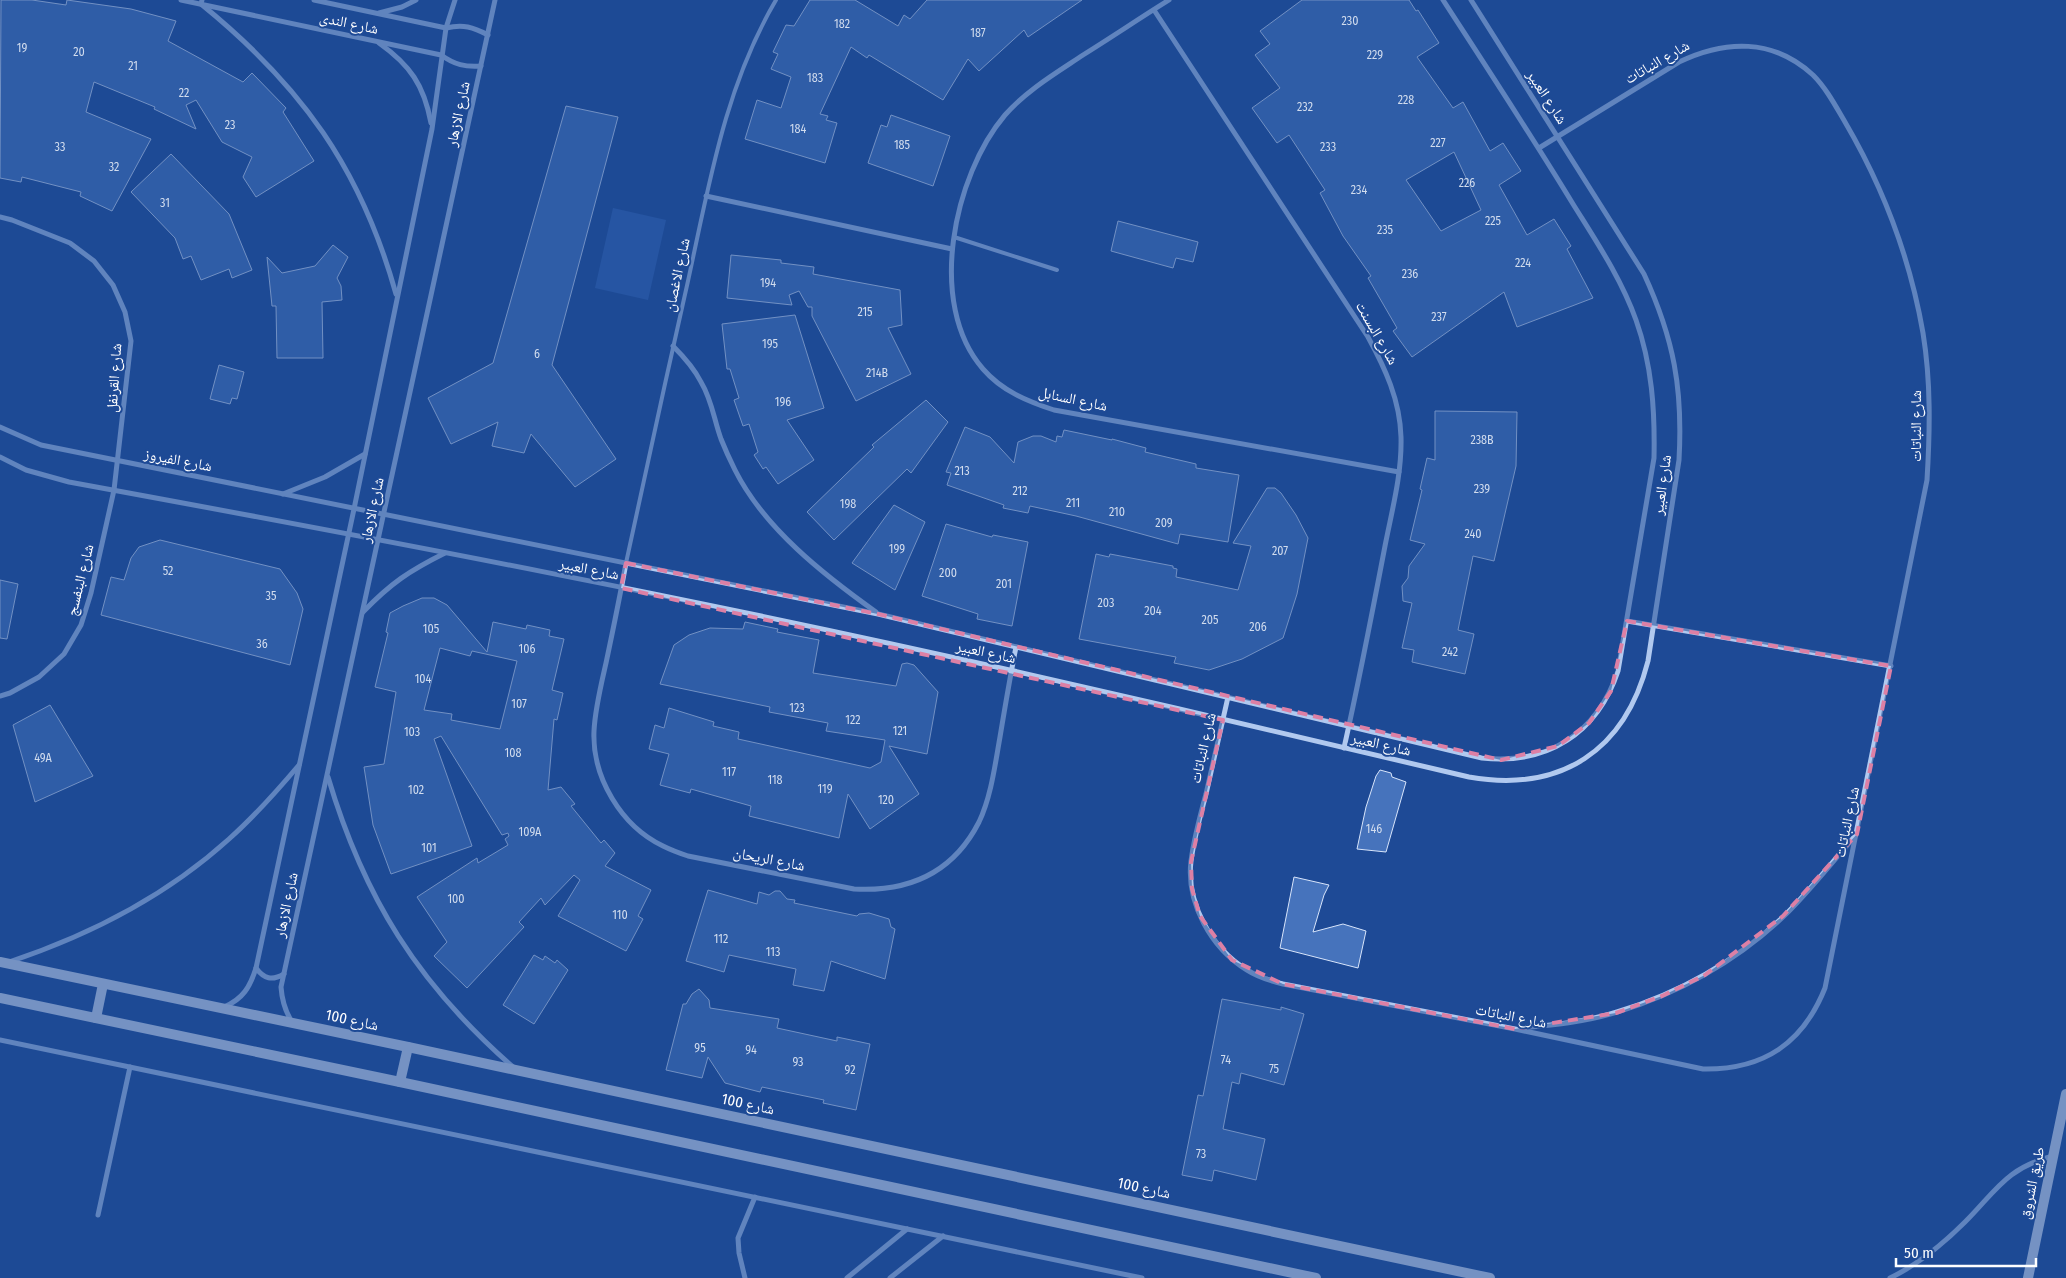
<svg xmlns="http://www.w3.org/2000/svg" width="2066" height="1278" font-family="'Fira Sans Condensed','Noto Naskh Arabic',sans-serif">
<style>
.green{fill:#3263b3}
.building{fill:#4673bc;stroke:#d8e5fb;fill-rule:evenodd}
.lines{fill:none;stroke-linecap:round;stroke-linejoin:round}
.lane{stroke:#b1c9ef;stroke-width:4}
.street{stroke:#b1c9ef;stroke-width:5}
.secondary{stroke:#dfe9fb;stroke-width:10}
.marked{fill:none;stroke:#dd80a5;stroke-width:4;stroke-dasharray:10 6;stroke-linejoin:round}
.labels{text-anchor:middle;stroke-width:4;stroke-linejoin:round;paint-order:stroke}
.number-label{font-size:12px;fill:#d1dcee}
.street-label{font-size:15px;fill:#fff;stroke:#1e4a96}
</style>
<rect width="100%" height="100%" fill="#1e4a96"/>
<polygon class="green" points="613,208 666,220 648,300 595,288"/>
<g class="building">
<polygon points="1,0 32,0 66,5 67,0 131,9 176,21 168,41 243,82 252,73 286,108 283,112 314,161 256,197 243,177 252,157 222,142 196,100 186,105 196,129 154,109 155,107 94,82 86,112 151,139 112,211 80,196 81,192 22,177 21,182 0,178"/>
<polygon points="810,0 855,0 898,26 904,15 910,19 927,0 1082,0 1028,37 1024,30 979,71 968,59 943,100 869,55 867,58 851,47 820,114 828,116 826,120 837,123 825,163 745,139 757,100 781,108 791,77 771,69 778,54 773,52 786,25 794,26"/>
<path d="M1302 0H1409L1416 11 1418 10 1439 43 1417 57 1453 108 1463 102 1490 151 1503 143 1521 171 1499 185 1527 235 1554 219 1571 246 1567 249 1593 298 1517 327 1504 292 1412 357 1393 331 1397 328 1368 278 1371 276 1343 236 1320 193 1325 190 1289 135 1277 143 1252 108 1280 88 1255 55 1270 44 1260 31ZM1454 152 1481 210 1441 231 1406 180Z"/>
<polygon points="566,106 618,117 552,365 616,459 575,487 531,434 524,453 492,446 498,422 451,444 428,398 493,363"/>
<polygon points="891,115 950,136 933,186 868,163 881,125 887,127"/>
<polygon points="171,154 229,214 252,270 232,278 229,269 201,280 191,256 183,259 175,238 131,192"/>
<polygon points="1118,221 1198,242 1193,262 1176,258 1173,268 1111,251"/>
<polygon points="333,245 348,257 337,278 341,286 342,300 322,302 323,358 277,358 276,306 272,306 267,257 282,273 315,266"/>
<polygon points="731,255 781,260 781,263 814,267 813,274 900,290 902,325 888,328 911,374 856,401 812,316 812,307 808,307 799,291 789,295 792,305 727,298"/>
<polygon points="795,315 824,408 787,420 814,460 778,484 766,467 763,469 754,455 758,452 749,424 743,426 734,400 739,398 730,369 727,369 722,324"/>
<polygon points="219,365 244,372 237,399 232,398 230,404 210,399"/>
<polygon points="926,400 948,422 911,473 907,469 834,540 807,512 874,447 872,445"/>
<polygon points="1435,411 1517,412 1516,466 1494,561 1473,556 1458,630 1474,634 1465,674 1412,662 1414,650 1402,648 1412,603 1403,601 1402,586 1408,578 1409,566 1425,544 1410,540 1422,490 1420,489 1427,458 1435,460"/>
<polygon points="965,427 990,437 1014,463 1018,442 1033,436 1041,436 1056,442 1057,436 1062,437 1064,430 1112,440 1112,439 1146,448 1145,452 1196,464 1196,468 1239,475 1228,542 1180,534 1178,544 1076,516 1030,506 1028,513 1003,508 1004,505 947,485 951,473 946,472"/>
<polygon points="1267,488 1275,488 1281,493 1296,515 1308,538 1297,594 1283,638 1242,659 1209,670 1174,663 1176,657 1079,639 1096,554 1109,557 1110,554 1173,566 1173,568 1177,569 1176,577 1238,590 1251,546 1233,543"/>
<polygon points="894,505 925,522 895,590 852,563"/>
<polygon points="946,524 992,537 993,535 1028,542 1012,626 977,619 978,614 922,596"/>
<polygon points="160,540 280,569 297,593 303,609 290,665 101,615 111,577 124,580 131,558 139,547"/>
<polygon points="0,580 18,584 7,639 0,638"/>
<path d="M422 598H434L447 605 487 652 493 622 526 629 527 625 550 630 549 636 564 639 552 690 563 693 557 720 554 719 548 790 561 787 575 804 571 806 601 843 604 840 615 853 605 866 651 890 638 916 643 919 626 951 558 916 580 880 574 875 545 905 541 898 519 922 524 927 467 988 434 956 447 942 417 897 477 858 478 863 508 845 505 839 509 836 508 833 502 835 441 736 434 739 472 846 391 874 373 825 364 767 384 764 396 692 375 687 388 633 386 632 390 613 403 606ZM440 648 470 656 472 651 517 661 500 729 451 720 452 714 424 710Z"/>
<polygon points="745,622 778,629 777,632 819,640 813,673 896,686 902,664 907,663 914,665 938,692 927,754 889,746 919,794 870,829 848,794 839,838 749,816 751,806 691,789 690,793 660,785 669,754 649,749 655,725 664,728 669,708 714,722 713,726 739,732 738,739 870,768 881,762 885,740 826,731 828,723 769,712 770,707 660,684 674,645 689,635 710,628 743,629"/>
<polygon points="50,705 93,776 35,802 13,725"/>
<polygon points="1380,770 1391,773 1392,777 1406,782 1386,852 1357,849 1366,807 1376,776"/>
<polygon points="1294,877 1329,885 1324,895 1313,932 1343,924 1366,931 1358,968 1280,948"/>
<polygon points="708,890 757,904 759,892 769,895 775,891 780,891 787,899 795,900 794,903 857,916 859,914 869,913 889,919 891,927 895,929 885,979 831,961 824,991 793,985 796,969 729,955 724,972 686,961"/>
<polygon points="534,955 543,960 545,956 555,963 557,960 568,970 534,1024 503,1005"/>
<polygon points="699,989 709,1000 710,1008 779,1019 777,1028 837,1041 837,1037 870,1044 856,1110 823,1103 824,1100 762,1087 760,1092 725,1083 708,1057 702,1078 666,1070 683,1004 686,1004 692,994"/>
<polygon points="1222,999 1281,1010 1281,1007 1304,1014 1284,1085 1241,1073 1239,1084 1232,1082 1223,1129 1265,1139 1256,1180 1214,1170 1212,1181 1182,1175 1198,1095 1203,1096"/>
</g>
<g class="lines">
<g class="lane">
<polyline points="954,237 1057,270"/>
<path d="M626 563C646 468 667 375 688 281 709 185 725 86 776 0"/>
</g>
<g class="street">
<path d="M181 0 441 55C455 65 465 67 481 66"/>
<path d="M202 0 201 4C302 86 361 169 396 294"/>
<path d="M314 0 446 28C463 24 473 27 488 35"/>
<path d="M1169 0C1140 18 1112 37 1083 55 1056 73 1027 90 1005 115 954 175 926 304 983 369 1002 391 1027 401 1054 410L1399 472"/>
<path d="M1154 10 1368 337C1385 368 1400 400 1401 437 1402 474 1392 510 1385 546 1372 614 1359 681 1344 748"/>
<polyline points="379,13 402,7 416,0"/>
<path d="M379 43C410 65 424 85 431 123"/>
<polyline points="706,196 952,249"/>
<polyline points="0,217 12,220 70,243 94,261 113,285 125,312 131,341 114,490 91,593 81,625 64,654 39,677 10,693 0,696"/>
<path d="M673 346C684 357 694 368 701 382 712 400 714 420 721 439 725 449 730 460 735 470 764 528 824 575 876 612"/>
<path d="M0 427 41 445 878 614 1482 758C1547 765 1597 734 1618 671L1654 458C1655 410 1652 365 1636 320 1621 278 1596 241 1573 204 1531 135 1487 68 1443 0"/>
<path d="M0 457 26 470 69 482C385 540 701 600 1014 671 1166 705 1317 742 1469 777 1561 793 1625 751 1648 661L1679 460C1683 389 1674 339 1644 274L1471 0"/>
<polyline points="283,494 325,477 365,454"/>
<path d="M626 563C620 596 613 630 606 663 601 685 595 709 594 731 592 777 621 826 663 846 671 850 679 853 688 856L854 889C908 892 953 873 979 822 991 797 995 765 1000 737 1005 707 1010 677 1016 647"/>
<path d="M363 612C391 583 409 571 445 553"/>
<polyline points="1627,621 1891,666"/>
<path d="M1228 697C1221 729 1213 762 1206 794 1200 816 1194 838 1191 861 1186 903 1211 948 1247 970 1258 977 1271 981 1283 984L1515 1029 1703 1069C1764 1070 1803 1043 1825 988L1927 480C1930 431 1931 382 1923 333 1910 258 1883 187 1845 122 1835 105 1826 88 1813 75 1773 38 1725 40 1679 62L1539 148"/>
<path d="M328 777C364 898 418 984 513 1067"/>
<path d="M9 962C90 935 165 897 229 839 254 817 277 791 299 765"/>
<path d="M256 968C264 979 272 981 284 974"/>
<path d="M224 1007C243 999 250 987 256 968L354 509 432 129 446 28 455 0"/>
<path d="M292 1022C285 1011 282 1001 281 987L495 0"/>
<path d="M1520 1028C1552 1025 1586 1022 1617 1012 1679 993 1736 961 1783 917 1809 892 1832 862 1856 835"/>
<polyline points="0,1040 1142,1278"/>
<polyline points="98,1215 130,1067"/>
<polyline points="745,1278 739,1253 738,1238 755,1197"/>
<polyline points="847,1278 907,1229"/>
<polyline points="890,1278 943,1236"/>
<path d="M1890 1278C1917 1265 1944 1243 1965 1222 1996 1191 2006 1168 2053 1156"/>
</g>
<g class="secondary">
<polyline points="0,962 408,1047 1490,1278"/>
<polyline points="0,998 400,1082 1316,1278"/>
<polyline points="96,1018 103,984"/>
<polyline points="400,1082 408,1047"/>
<polyline points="2028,1278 2066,1094"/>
</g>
</g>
<path d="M0 0H2066V1278H0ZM626 563 878 614 1501 760 1558 746 1589 723 1611 691 1627 621 1891 666 1857 834 1783 916 1705 975 1662 996 1616 1013 1515 1029 1283 984 1232 960 1200 916 1192 889 1191 862 1223 720 621 588Z" fill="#1e4a96" fill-opacity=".55" fill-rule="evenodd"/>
<path class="marked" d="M626 563 878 614 1501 760 1558 746 1589 723 1611 691 1627 621 1891 666 1857 834 1783 916 1705 975 1662 996 1616 1013 1515 1029 1283 984 1232 960 1200 916 1192 889 1191 862 1223 720 621 588Z"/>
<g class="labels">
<g class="number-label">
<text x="1350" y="25">230</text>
<text x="842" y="28">182</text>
<text x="978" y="37">187</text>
<text x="22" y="52">19</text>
<text x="79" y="56">20</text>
<text x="1375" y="59">229</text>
<text x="133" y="70">21</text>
<text x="815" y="82">183</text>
<text x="184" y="97">22</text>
<text x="1406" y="104">228</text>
<text x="1305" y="111">232</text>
<text x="230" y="129">23</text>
<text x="798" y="133">184</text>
<text x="1438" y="147">227</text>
<text x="902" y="149">185</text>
<text x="60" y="151">33</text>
<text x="1328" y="151">233</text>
<text x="114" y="171">32</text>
<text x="1467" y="187">226</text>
<text x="1359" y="194">234</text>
<text x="165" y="207">31</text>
<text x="1493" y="225">225</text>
<text x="1385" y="234">235</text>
<text x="1523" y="267">224</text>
<text x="1410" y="278">236</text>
<text x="768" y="287">194</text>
<text x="865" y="316">215</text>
<text x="1439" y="321">237</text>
<text x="770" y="348">195</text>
<text x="537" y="358">6</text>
<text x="877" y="377">214B</text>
<text x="783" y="406">196</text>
<text x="1482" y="444">238B</text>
<text x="962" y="475">213</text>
<text x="1482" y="493">239</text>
<text x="1020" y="495">212</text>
<text x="1073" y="507">211</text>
<text x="848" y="508">198</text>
<text x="1117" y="516">210</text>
<text x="1164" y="527">209</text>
<text x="1473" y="538">240</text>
<text x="897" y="553">199</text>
<text x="1280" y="555">207</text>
<text x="168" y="575">52</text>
<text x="948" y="577">200</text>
<text x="1004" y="588">201</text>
<text x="271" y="600">35</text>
<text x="1106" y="607">203</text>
<text x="1153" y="615">204</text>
<text x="1210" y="624">205</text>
<text x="1258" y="631">206</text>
<text x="431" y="633">105</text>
<text x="262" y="648">36</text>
<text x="527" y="653">106</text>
<text x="1450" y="656">242</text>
<text x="423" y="683">104</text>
<text x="519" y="708">107</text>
<text x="797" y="712">123</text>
<text x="853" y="724">122</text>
<text x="900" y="735">121</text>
<text x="412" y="736">103</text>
<text x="513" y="757">108</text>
<text x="43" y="762">49A</text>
<text x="729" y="776">117</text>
<text x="775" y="784">118</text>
<text x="825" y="793">119</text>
<text x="416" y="794">102</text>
<text x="886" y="804">120</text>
<text x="1374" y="833">146</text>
<text x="530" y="836">109A</text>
<text x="429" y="852">101</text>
<text x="456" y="903">100</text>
<text x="620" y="919">110</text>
<text x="721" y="943">112</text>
<text x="773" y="956">113</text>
<text x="700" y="1052">95</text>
<text x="751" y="1054">94</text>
<text x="1226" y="1064">74</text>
<text x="798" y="1066">93</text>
<text x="1274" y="1073">75</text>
<text x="850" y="1074">92</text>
<text x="1201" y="1158">73</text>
</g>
<g class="street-label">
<text transform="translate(349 23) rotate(12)" y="5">شارع الندى</text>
<text transform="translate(1657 62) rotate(-30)" y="5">شارع النباتات</text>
<text transform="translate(1547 97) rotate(57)" y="5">شارع العبير</text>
<text transform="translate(458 114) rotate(-78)" y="5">شارع الازهار</text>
<text transform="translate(677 275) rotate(-78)" y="5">شارع الاغصان</text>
<text transform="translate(1377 333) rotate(60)" y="5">شارع البسنت</text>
<text transform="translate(114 378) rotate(-86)" y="5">شارع القرنفل</text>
<text transform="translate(1073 399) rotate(12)" y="5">شارع السنابل</text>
<text transform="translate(1916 426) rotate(-90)" y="5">شارع النباتات</text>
<text transform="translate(178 460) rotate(11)" y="5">شارع الفيروز</text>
<text transform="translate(1662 485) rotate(-82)" y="5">شارع العبير</text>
<text transform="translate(372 510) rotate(-78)" y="5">شارع الازهار</text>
<text transform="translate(589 569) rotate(11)" y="5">شارع العبير</text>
<text transform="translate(80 580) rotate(-76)" y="5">شارع البنفسج</text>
<text transform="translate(986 652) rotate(12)" y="5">شارع العبير</text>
<text transform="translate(1381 744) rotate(13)" y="5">شارع العبير</text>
<text transform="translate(1203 748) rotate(-77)" y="5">شارع النباتات</text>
<text transform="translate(1847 822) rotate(-78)" y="5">شارع النباتات</text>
<text transform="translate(769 859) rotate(11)" y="5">شارع الريحان</text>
<text transform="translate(286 905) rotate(-78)" y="5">شارع الازهار</text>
<text transform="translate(1511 1016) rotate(11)" y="5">شارع النباتات</text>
<text transform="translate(352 1020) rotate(12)" y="5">شارع 100</text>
<text transform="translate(748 1104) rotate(12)" y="5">شارع 100</text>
<text transform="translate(2032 1183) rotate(-78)" y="5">طريق الشروق</text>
<text transform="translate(1144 1188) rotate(12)" y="5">شارع 100</text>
</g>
</g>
<path d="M1896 1258v8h140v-8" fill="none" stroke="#ffffff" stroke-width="2.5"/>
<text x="1904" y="1258" font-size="15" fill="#ffffff" stroke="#1e4a96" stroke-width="4" paint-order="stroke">50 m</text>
</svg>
